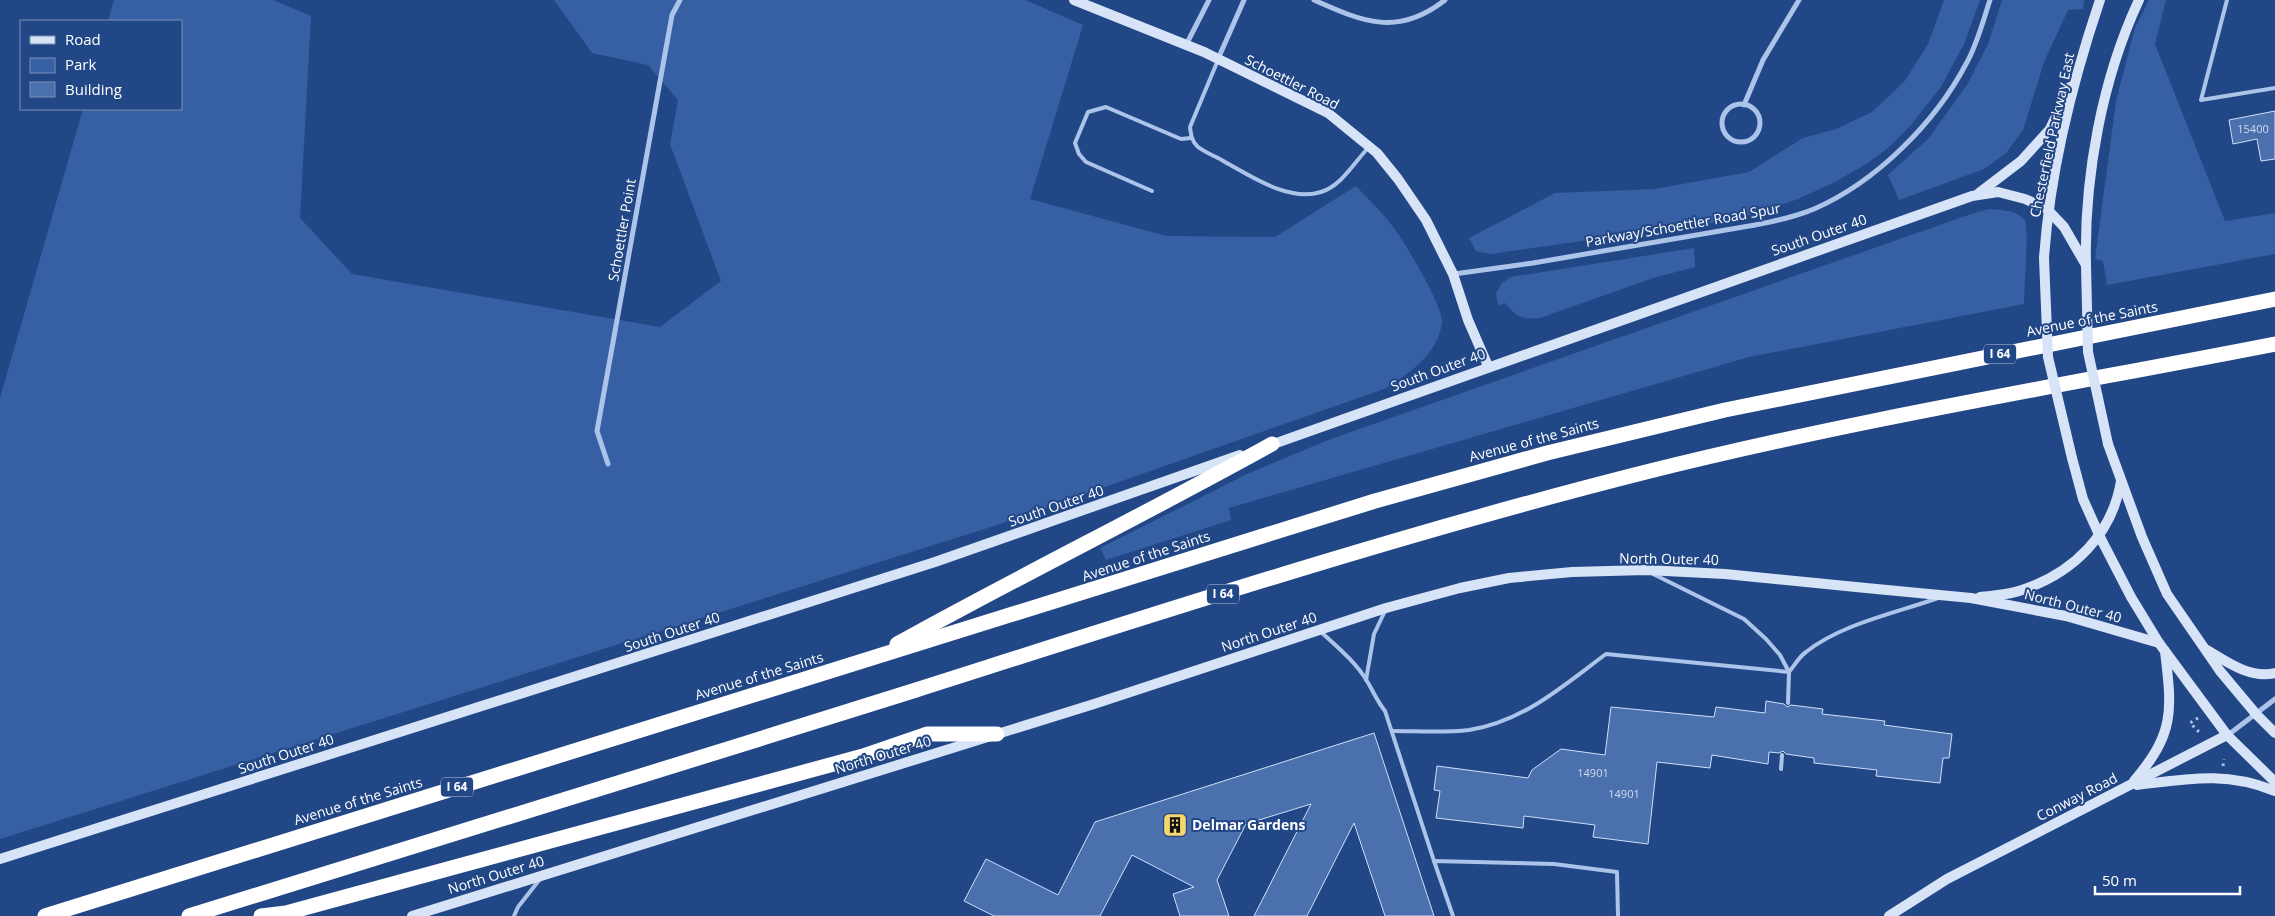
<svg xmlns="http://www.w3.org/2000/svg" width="2275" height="916" font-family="'Open Sans',sans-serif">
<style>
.green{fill:#3660a3}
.building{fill:#4b70ae;stroke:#d0dff7}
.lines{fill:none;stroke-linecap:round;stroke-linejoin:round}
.path{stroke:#acc4e9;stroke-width:3;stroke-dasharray:2.5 4;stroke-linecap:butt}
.lane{stroke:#acc4e9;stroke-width:4}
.street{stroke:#acc4e9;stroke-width:5}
.secondary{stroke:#d7e3f7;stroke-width:10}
.highway{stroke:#fff;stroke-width:15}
.secondary-bridge{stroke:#d7e3f7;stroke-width:10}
.labels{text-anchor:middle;stroke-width:4;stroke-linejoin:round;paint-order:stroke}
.number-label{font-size:11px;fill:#d2dbeb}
.shield{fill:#224786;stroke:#bdc8db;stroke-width:1}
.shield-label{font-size:12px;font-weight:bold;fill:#fff}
.street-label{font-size:14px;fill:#fff;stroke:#224786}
.poi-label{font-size:14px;font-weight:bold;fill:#fff;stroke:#224786;text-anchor:start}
</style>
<rect width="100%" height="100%" fill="#224786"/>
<g class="green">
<path d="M114 0H273L311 16 300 218 352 274 660 327 721 281 670 144 678 100 648 65 592 53 554 0H1025L1083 25 1030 199 1166 236 1275 237 1356 186C1369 200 1383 213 1394 228 1405 243 1444 307 1442 323 1437 355 1409 374 1384 389L994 526 0 839V398L83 109H181V21H108Z"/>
<polygon points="1944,0 1980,0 1964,44 1941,87 1910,126 1888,148 1868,163 1835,182 1798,199 1738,219 1491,254 1476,251 1469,238 1555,193 1655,189 1749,172 1803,138 1836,129 1872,112 1904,82 1928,44"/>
<polygon points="2002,0 2084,0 2083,9 2068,10 2044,62 2023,130 2006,153 1984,169 1899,200 1888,175 1928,139 1967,85 1988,44"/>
<polygon points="2149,0 2166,0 2155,44 2225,221 2275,213 2275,254 2107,285 2103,261 2095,259 2116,101 2135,28"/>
<path d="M1989 209C1999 210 2019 210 2025 221 2029 228 2024 291 2024 304L1749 357 1229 508 1231 520 1106 560 1100 548 1247 474 1328 440 1971 214Z"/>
<path d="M1694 248 1695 267 1653 278 1540 318C1520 319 1518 318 1505 303L1498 306 1496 293 1502 283 1511 277Z"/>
</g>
<g class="building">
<polygon points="2275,111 2275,159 2261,161 2257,139 2233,144 2229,120"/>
<polygon points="1766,701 1784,704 1787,707 1791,705 1823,709 1822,714 1885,721 1884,725 1952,734 1949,758 1943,758 1940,783 1876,776 1877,770 1814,763 1814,758 1786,754 1783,751 1779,753 1769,752 1768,764 1712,755 1710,768 1657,762 1648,844 1593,837 1595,825 1524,816 1523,828 1436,818 1440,791 1434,790 1437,766 1528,778 1532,770 1561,749 1605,755 1611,707 1714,717 1716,707 1765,713"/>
<polygon points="1374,733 1434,916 1385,916 1354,823 1307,916 1254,916 1311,804 1246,824 1217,880 1229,916 1180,916 1173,894 1194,887 1132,855 1100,916 994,916 964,901 986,859 1058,895 1095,822"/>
</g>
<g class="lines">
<g class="path">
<polyline points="2198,718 2190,723 2199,732"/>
<polyline points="2223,766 2224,759"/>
</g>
<g class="lane">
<polyline points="2227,0 2201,100 2275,88"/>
<path d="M1218 60 1190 127C1191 135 1192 142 1198 147 1206 153 1217 157 1225 162 1252 177 1289 202 1321 192 1341 186 1354 163 1368 148"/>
<polyline points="1152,191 1086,162 1079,154 1075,143 1088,112 1106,107 1181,139 1191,138"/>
<polyline points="1653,574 1744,619 1766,639 1780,655 1789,672 1788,703"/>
<path d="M1320 631C1336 646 1355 661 1367 681 1373 691 1377 701 1385 711L1434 861"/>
<path d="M1789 672C1794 666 1799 657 1806 652 1841 624 1896 613 1938 598"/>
<polyline points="1366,680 1374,634 1385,611"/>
<path d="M1392 731C1418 731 1444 733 1469 730 1523 722 1564 685 1606 654L1789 672"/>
<polyline points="1781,769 1782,755"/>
<polyline points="514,916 518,907 540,879"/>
<polyline points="1453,916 1434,861 1554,864 1617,872 1618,916"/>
</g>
<g class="street">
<path d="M1314 0C1363 22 1398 37 1445 0"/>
<polyline points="1186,45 1209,0"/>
<polyline points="1218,59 1244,0"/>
<circle cx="1741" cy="123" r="19"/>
<polyline points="1744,105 1763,60 1799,0"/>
<path d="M1454 274 1533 263 1755 225C1775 221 1795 217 1814 209 1876 182 1935 123 1966 64 1977 45 1983 21 1990 0"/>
<polyline points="608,464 597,431 672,15 680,0"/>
<polyline points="2228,735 2275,699"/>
</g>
<g class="secondary">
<polyline points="1074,0 1204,52 1328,113 1377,153 1398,179 1426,220 1453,274 1468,320 1488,366"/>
<polyline points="1979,193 2021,161 2050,129 2070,87"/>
<path d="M2044 258C2050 170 2072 83 2100 0"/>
<path d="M2086 264C2084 177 2102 79 2139 0"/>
<polyline points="2108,444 2142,537 2167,594 2220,671 2256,714 2275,733"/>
<polyline points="1268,446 1972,196 1998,192 2025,199 2047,209 2064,227 2086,265"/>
<polyline points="2072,458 2083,499 2101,539 2131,597 2159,643 2227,735 2275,782"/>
<path d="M1980 597C1994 595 2009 595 2022 590 2073 573 2112 535 2121 481"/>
<path d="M2207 650C2227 662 2250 679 2275 673"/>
<path d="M2134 781C2175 733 2172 711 2165 651"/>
<path d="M2137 785C2187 779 2226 771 2275 791"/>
<polyline points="0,859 935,562 1240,455"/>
<polyline points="412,916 1094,704 1386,608 1460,588 1509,578 1572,572 1646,570 1725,574 1866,588 1971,598 2066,616 2159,643"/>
<polyline points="1889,916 1947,879 2227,735"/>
</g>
<g class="highway">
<path d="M897 644C1021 575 1148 513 1272 444"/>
<polyline points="45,916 1375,501 1547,453 1725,410 2275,299"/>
<path d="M189 916C432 841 674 766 916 690 1158 613 1400 534 1646 472 1853 420 2065 385 2275 344"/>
<polyline points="261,916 286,913 863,756 927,734 997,734"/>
</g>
<g class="secondary-bridge">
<polyline points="2044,258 2048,357 2072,458"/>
<polyline points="2086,265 2088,352 2108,444"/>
</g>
</g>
<defs>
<symbol id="building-square" viewBox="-11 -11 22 22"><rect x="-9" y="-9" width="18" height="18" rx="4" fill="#f5d76e" stroke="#224786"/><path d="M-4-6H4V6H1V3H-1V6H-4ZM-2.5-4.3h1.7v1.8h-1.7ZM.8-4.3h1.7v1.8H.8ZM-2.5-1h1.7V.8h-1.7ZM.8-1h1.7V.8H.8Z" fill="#111"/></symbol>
</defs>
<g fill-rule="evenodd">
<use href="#building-square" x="1161" y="811" width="28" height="28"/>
</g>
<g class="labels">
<g class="number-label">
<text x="2253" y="133">15400</text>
<text x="1593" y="777">14901</text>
<text x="1624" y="798">14901</text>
</g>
<g class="shield">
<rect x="1984" y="344.5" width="32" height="19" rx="4"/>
<rect x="1207" y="584.5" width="32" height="19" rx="4"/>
<rect x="441" y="777.5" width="32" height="19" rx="4"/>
</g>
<g class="shield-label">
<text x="2000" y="358">I 64</text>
<text x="1223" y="598">I 64</text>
<text x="457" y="791">I 64</text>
</g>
<g class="street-label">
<text transform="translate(1292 82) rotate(27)" y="5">Schoettler Road</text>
<text transform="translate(2052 135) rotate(-78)" y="5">Chesterfield Parkway East</text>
<text transform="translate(1683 225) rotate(-10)" y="5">Parkway/Schoettler Road Spur</text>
<text transform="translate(622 230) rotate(-80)" y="5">Schoettler Point</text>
<text transform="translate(1819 235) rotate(-19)" y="5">South Outer 40</text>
<text transform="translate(2092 319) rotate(-11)" y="5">Avenue of the Saints</text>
<text transform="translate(1438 370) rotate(-20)" y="5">South Outer 40</text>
<text transform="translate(1534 440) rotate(-15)" y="5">Avenue of the Saints</text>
<text transform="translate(1056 506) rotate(-19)" y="5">South Outer 40</text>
<text transform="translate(1146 556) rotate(-18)" y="5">Avenue of the Saints</text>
<text transform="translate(1669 559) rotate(1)" y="5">North Outer 40</text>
<text transform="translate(2073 606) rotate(14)" y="5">North Outer 40</text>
<text transform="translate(672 632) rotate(-18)" y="5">South Outer 40</text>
<text transform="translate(1269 632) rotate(-18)" y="5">North Outer 40</text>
<text transform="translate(759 676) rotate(-17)" y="5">Avenue of the Saints</text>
<text transform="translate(286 754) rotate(-18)" y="5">South Outer 40</text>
<text transform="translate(883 755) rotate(-17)" y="5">North Outer 40</text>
<text transform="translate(2077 797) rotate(-27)" y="5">Conway Road</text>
<text transform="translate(358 801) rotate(-17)" y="5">Avenue of the Saints</text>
<text transform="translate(496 875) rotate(-17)" y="5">North Outer 40</text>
</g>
<g class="poi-label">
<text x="1192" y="830">Delmar Gardens</text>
</g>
</g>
<rect x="20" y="20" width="162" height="90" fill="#224786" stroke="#7a91b6"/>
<rect x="30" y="36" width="25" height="8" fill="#d7e3f7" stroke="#7a91b6"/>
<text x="65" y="45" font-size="15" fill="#ffffff">Road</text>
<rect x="30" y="58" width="25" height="15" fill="#3660a3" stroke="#7a91b6"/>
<text x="65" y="70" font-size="15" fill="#ffffff">Park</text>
<rect x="30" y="82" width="25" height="15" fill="#4b70ae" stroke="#7a91b6"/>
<text x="65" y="95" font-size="15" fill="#ffffff">Building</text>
<path d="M2095 886v8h145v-8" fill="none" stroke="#ffffff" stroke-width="2.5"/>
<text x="2102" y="886" font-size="15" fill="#ffffff" stroke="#224786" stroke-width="4" paint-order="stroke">50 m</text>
</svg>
